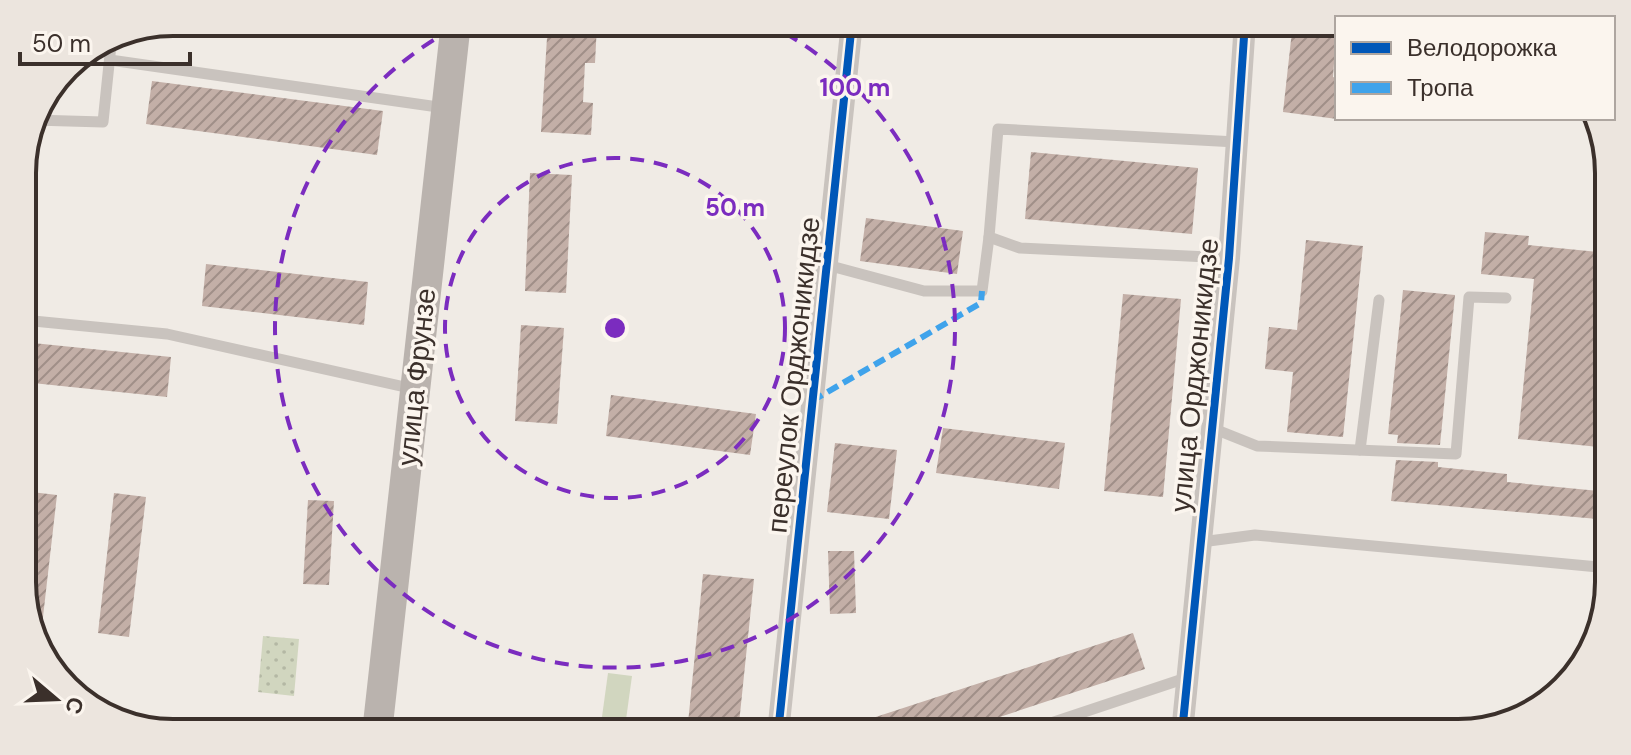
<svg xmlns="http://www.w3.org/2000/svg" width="1631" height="755" font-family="'DM Sans',sans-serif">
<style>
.grass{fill:#d1d6bf}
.park{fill:url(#park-dots)}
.building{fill:url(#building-hatch)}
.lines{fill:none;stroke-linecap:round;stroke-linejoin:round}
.service{stroke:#c9c3be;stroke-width:11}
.minor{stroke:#c9c3be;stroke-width:22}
.secondary{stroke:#bab3ae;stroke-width:30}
.quiet{stroke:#3fa3eb;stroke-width:6;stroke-dasharray:12 6;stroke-linecap:butt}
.cycleway-casing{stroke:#fbf5ee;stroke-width:13}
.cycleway{stroke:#0057b8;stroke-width:8}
.ring{fill:none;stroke:#7b2cbf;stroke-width:4;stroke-dasharray:14 10}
.labels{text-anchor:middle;stroke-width:7;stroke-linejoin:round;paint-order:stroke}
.street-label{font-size:28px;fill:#3b302b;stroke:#fbf5ee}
.rim{fill:none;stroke:#3b302b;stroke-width:4}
.centre{fill:#7b2cbf;stroke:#fbf5ee;stroke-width:4}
.ring-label{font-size:24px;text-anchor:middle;font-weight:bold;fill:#7b2cbf;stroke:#fbf5ee;stroke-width:7;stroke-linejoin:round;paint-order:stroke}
</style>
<defs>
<pattern id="park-dots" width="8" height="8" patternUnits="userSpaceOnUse" patternTransform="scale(2)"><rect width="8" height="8" fill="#d1d6bf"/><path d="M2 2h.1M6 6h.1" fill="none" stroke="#b4b8a4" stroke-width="1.8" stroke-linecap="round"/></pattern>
<pattern id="building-hatch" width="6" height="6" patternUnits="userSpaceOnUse" patternTransform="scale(2)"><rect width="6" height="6" fill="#c3afa7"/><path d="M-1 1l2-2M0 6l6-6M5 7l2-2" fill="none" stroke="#a08f88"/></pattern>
</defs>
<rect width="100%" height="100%" fill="#f0ebe5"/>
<polygon class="grass" points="608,673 632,676 625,727 601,724"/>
<polygon class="park" points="263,636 299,639 294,696 258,692"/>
<g class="building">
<polygon points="548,22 597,24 595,63 585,63 583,102 593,103 591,135 541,132"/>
<polygon points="1293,22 1337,22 1333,77 1337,78 1337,119 1283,112"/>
<polygon points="152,81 383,111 377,155 146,124"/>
<polygon points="1031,152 1198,168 1192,234 1025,219"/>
<polygon points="530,173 572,175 566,293 525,291"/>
<polygon points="866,218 963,231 957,274 860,261"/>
<polygon points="1485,232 1529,236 1528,245 1608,253 1609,448 1518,439 1534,279 1481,274"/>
<polygon points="1306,240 1363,246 1343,437 1287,432 1293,372 1265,369 1269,327 1297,330"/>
<polygon points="206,264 368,282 364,325 202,306"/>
<polygon points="1403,290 1455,295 1440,445 1397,443 1398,435 1388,434"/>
<polygon points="1123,294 1181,299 1163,497 1104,491"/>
<polygon points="521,325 564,328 557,424 515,421"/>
<polygon points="23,342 171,357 167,397 23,382"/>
<polygon points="611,395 756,414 750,455 606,436"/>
<polygon points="943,428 1065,443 1059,489 936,473"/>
<polygon points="835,443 897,450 889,519 827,512"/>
<polygon points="1396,460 1438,462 1438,467 1507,474 1507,482 1609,492 1609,520 1391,501"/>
<polygon points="23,491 57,495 40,643 23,603"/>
<polygon points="114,493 146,497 129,637 98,633"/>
<polygon points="308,500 334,501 329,585 303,584"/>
<polygon points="828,551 854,551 856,613 830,614"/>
<polygon points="703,574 754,579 738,733 687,733"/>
<polygon points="1133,633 1145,669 951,733 839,733 839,729"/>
</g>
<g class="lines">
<g class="service">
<polyline points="110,60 445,108"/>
<polyline points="34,120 103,122 111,45"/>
<polyline points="1229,258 1020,248 989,237 998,129 1236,142"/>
<polyline points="827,265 924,291 982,291 989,237"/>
<polyline points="23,320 167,334 414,389"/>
<polyline points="1212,428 1257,446 1456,454 1469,297 1506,298"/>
<polyline points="1360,450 1379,300"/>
<polyline points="1201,542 1255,535 1609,568"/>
<polyline points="1021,733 1186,678"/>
</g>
<g class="minor">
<polyline points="778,733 852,22"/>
<polyline points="1182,733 1229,258 1245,22"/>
</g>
<polyline class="secondary" points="377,733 456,22"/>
<polyline class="quiet" points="812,401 981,303 982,291"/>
<defs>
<g id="cycleway">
<polyline points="778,733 852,22"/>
<polyline points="1182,733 1229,258 1245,22"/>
</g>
</defs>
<use href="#cycleway" class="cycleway-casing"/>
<use href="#cycleway" class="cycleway"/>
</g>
<g class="ring">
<circle cx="615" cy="328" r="170"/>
<path d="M764 22A340 340 0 1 1 466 22"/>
</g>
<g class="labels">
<g class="street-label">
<text transform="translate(793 375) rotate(-84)" y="10">переулок Орджоникидзе</text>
<text transform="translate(1194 375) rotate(-84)" y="10">улица Орджоникидзе</text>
<text transform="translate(416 377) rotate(-84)" y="10">улица Фрунзе</text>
</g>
</g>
<path d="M0 0H1631V755H0ZM173 36H1458A137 137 0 0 1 1595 173V582A137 137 0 0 1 1458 719H173A137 137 0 0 1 36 582V173A137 137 0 0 1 173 36Z" fill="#ece5de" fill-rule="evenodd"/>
<path class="rim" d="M173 36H1458A137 137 0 0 1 1595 173V582A137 137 0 0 1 1458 719H173A137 137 0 0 1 36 582V173A137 137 0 0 1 173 36Z"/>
<circle cx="615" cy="328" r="12" class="centre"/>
<g class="ring-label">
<text x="855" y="96">100 m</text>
<text x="735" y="216">50 m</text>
</g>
<rect x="1335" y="16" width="280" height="104" fill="#fbf5ee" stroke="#aea6a0" stroke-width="2"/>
<rect x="1351" y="42" width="40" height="12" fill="#0057b8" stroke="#aea6a0" stroke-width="2"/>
<text x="1407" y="56" font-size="24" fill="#3b302b">Велодорожка</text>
<rect x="1351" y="82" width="40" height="12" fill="#3fa3eb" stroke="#aea6a0" stroke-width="2"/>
<text x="1407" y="96" font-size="24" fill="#3b302b">Тропа</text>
<g transform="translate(56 699) rotate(109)" stroke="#fbf5ee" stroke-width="6" paint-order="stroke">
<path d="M0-6L14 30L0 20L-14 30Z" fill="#3b302b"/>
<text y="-12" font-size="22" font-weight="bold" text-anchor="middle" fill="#3b302b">С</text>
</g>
<path d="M20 52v12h170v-12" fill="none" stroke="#3b302b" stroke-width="4"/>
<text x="32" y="52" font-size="24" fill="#3b302b" stroke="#fbf5ee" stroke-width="6" paint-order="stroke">50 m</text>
</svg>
